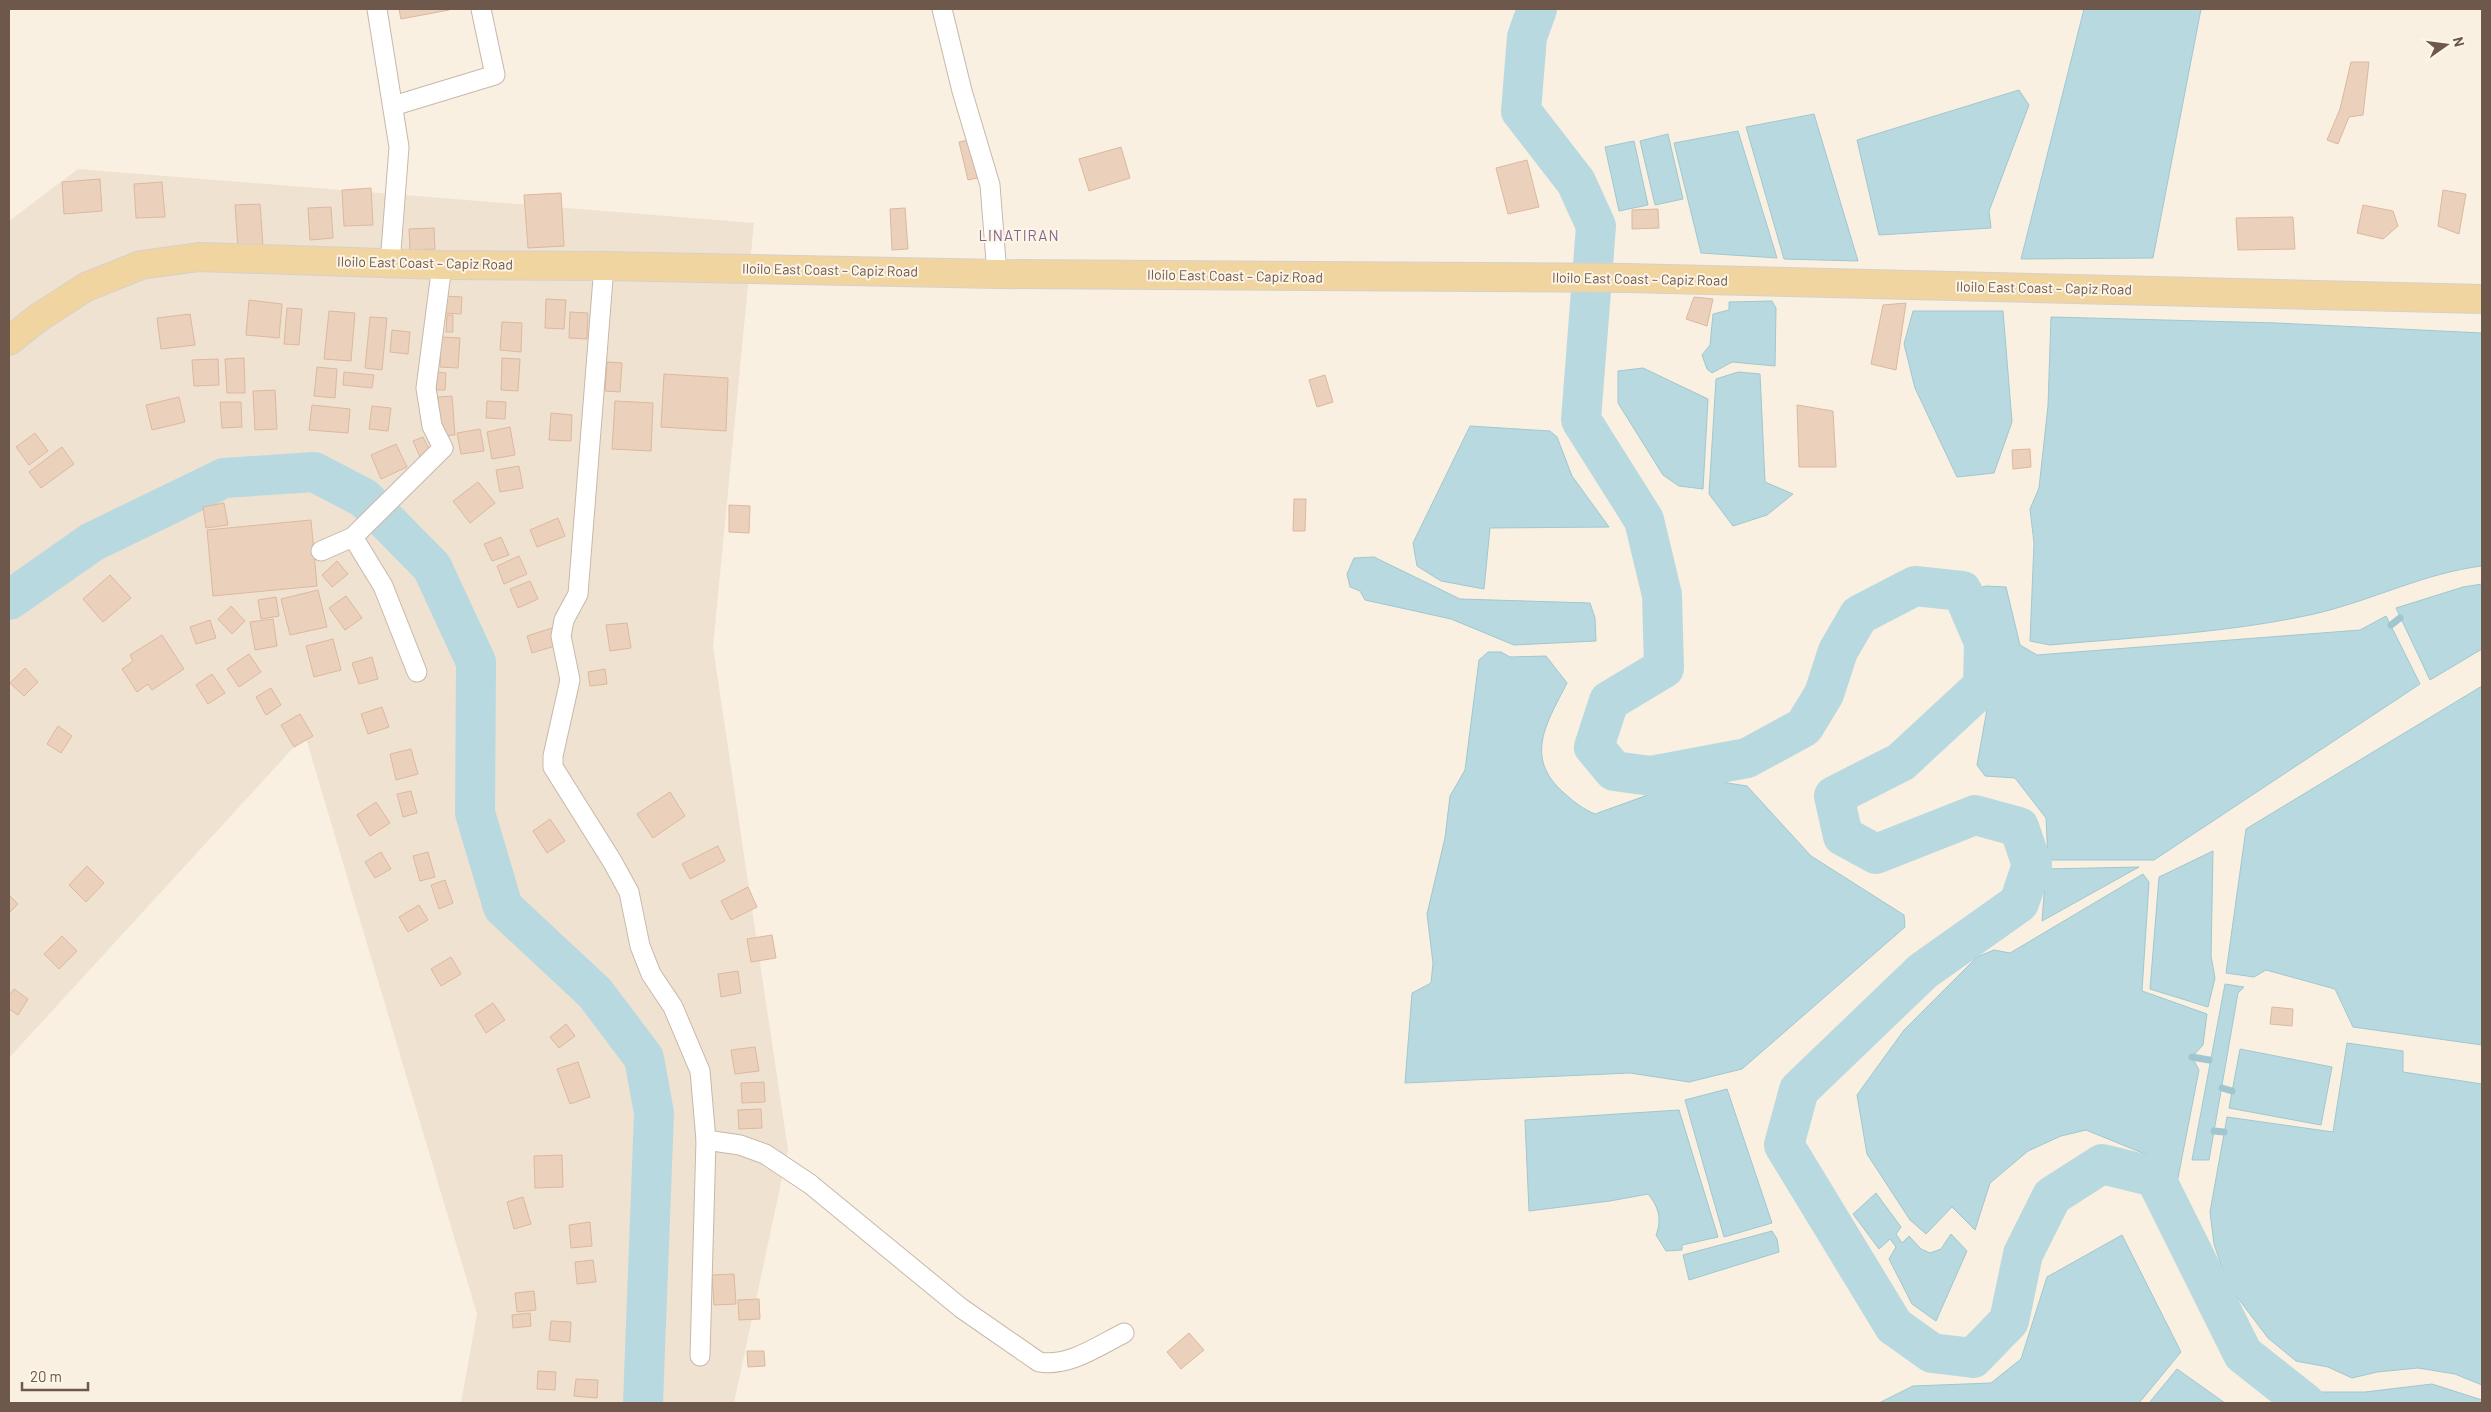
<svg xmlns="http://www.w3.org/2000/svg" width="2491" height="1412" font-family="Barlow,sans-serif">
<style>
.residential{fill:#f0e2d1}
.water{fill:#b9d9e0;stroke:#a0c7d0}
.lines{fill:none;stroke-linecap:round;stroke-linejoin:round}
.stream{stroke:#a0c7d0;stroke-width:7}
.river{stroke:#b9d9e0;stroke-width:40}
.building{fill:#ebd0bc;stroke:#dcb89e}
.minor-casing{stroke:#c8b8aa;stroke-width:21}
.primary-casing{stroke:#d6d0cd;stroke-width:30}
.minor{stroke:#fff;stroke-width:19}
.primary{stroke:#f1d5a0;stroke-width:28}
.labels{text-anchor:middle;stroke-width:4;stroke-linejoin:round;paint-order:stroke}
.street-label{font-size:14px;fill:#6d584b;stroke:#fdf5e7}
.neighbourhood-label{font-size:15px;letter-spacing:1px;fill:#836790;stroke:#fdf5e7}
</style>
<rect width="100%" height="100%" fill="#f9f0e1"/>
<polygon class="residential" points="78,169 754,223 713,647 788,1150 734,1403 461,1403 477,1314 305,735 9,1058 9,221"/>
<g class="water">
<polygon points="2084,9 2201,9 2153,258 2021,259"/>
<polygon points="2019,90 2029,105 1989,211 1991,228 1879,235 1857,140"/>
<polygon points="1814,114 1858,261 1784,259 1746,127"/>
<polygon points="1738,131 1777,258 1701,253 1674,143"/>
<polygon points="1668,134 1683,199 1655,205 1640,141"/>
<polygon points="1634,141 1648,205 1619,211 1605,147"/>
<polygon points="1772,301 1776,308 1775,366 1732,362 1712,373 1707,369 1702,355 1710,345 1713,314 1729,310 1729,302"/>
<polygon points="1913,311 2003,311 2012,422 1994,473 1957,477 1915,388 1904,344"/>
<path d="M2051 317 2277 323 2482 333V566C2424 573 2371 601 2314 614 2228 633 2138 637 2050 645L2030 641 2034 543 2030 509 2039 488 2048 406Z"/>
<polygon points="1643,368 1708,399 1703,489 1679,486 1663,475 1618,403 1618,371"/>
<polygon points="1738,372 1760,374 1765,482 1793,494 1767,515 1733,526 1709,494 1716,379"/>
<polygon points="1470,426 1550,431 1557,437 1572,476 1609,527 1490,528 1484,589 1441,581 1417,566 1413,543"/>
<polygon points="1374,557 1460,599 1590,603 1595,618 1596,641 1514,645 1451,619 1365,600 1360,591 1350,587 1347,574 1354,558"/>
<polygon points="2482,584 2482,649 2430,680 2396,608 2463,587"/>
<polygon points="1987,586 2006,587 2020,645 2037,655 2360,630 2386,616 2420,684 2154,860 2048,860 2046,818 2015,778 1985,776 1977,765 1997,653 1976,588"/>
<path d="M1488 652H1501L1510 657 1546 656 1567 683C1547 723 1523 757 1564 793 1574 802 1583 809 1595 814L1695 778 1747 786 1811 856 1904 915 1905 927 1742 1069 1689 1082 1630 1073 1405 1083 1412 993 1431 983 1433 963 1427 914 1445 838 1450 796 1465 770 1479 660Z"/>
<polygon points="2482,686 2482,1045 2353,1027 2335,989 2266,970 2254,977 2226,973 2246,829"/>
<polygon points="2213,851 2211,956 2215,978 2208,1007 2150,989 2159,877"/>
<polygon points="2139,867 2042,921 2046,869"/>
<polygon points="2143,874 2149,882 2142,991 2207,1014 2203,1045 2192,1057 2199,1070 2177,1183 2150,1156 2086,1130 2061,1136 2028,1151 1990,1183 1975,1230 1952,1207 1926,1234 1910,1220 1867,1154 1857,1095 1904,1030 1977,957 1994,950 2010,953"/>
<polygon points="2225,984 2244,987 2238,993 2209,1160 2192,1160"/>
<polygon points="2347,1043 2403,1051 2403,1072 2482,1084 2482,1385 2455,1374 2418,1368 2377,1372 2352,1378 2328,1367 2296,1361 2268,1338 2228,1285 2214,1244 2210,1212 2227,1117 2333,1132"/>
<polygon points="2240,1049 2332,1067 2321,1125 2229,1108"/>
<polygon points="1727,1089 1772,1223 1724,1237 1685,1100"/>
<path d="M1679 1110 1718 1237 1682 1245V1250L1666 1251 1656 1235C1662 1220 1659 1207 1648 1194L1610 1201 1529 1211 1525 1120Z"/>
<polygon points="1876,1193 1901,1227 1896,1234 1902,1243 1909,1236 1921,1249 1930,1253 1941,1249 1951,1234 1967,1251 1936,1321 1912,1304 1889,1259 1896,1247 1890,1239 1879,1249 1853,1214"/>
<polygon points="1772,1231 1777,1239 1779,1252 1689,1280 1683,1255"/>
<polygon points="2122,1235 2181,1352 2139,1403 1879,1403 1913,1386 1991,1383 2021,1359 2047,1277"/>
<polygon points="2177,1369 2225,1403 2149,1403"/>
<polygon points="2432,1384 2482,1400 2482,1403 2291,1403 2297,1392 2365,1392"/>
</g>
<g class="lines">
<g class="stream">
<polyline points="2391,625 2400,618"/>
<polyline points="2192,1057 2209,1060"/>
<polyline points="2222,1088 2232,1091"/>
<polyline points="2214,1131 2224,1132"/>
</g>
<g class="river">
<polyline points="1537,9 1527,37 1521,111 1576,182 1596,226 1581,420 1644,520 1662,595 1664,668 1609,701 1594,747 1614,771 1651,776 1747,758 1804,727 1824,694 1838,651 1859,615 1915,586 1962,591 1984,642 1983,686 1901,762 1834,796 1843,836 1876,854 1975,815 2019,827 2032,865 2019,903 1923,971 1799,1090 1784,1145 1894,1326 1932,1353 1973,1358 2009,1321 2023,1254 2052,1196 2102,1164 2155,1177 2243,1354 2305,1403"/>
<polyline points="9,600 92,542 224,478 314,472 364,498 432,567 476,662 475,813 503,907 595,993 644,1058 654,1113 643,1403"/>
</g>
</g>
<g class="building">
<polygon points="399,9 448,9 449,10 401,19"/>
<polygon points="2351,62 2369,62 2363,115 2349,117 2338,144 2327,140 2340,109"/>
<polygon points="973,139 982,177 968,180 959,142"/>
<polygon points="1121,147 1130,178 1089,191 1079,159"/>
<polygon points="1527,160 1539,207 1508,214 1496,168"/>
<polygon points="100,179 102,211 64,214 62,182"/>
<polygon points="162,182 165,217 136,218 134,184"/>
<polygon points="371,188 373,225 344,226 342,190"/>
<polygon points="2443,190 2466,194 2459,234 2438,226"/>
<polygon points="561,193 564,246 528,248 524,195"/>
<polygon points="260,204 263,246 238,248 235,205"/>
<polygon points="2363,205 2393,211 2398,226 2383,239 2357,233"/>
<polygon points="331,207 333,238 310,240 308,208"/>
<polygon points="905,208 908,249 892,250 890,209"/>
<polygon points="1658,209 1659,228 1632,229 1632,210"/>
<polygon points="2293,217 2295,249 2238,250 2236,218"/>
<polygon points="434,228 435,249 410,250 409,229"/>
<polygon points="445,296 462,297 461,314 444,313"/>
<polygon points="1694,297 1713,299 1707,326 1686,319"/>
<polygon points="546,299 566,300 564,329 545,328"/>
<polygon points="249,300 282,304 279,338 246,335"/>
<polygon points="1906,303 1896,370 1871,364 1883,305"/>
<polygon points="287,308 302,309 299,345 284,344"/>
<polygon points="329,311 355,313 351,361 324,359"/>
<polygon points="570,312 588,313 587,339 569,338"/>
<polygon points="190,314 195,345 161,349 157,318"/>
<polygon points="447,315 453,315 453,332 446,332"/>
<polygon points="370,317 387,318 382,370 365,368"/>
<polygon points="502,322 522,323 521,352 500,350"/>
<polygon points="392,330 410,332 408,354 390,352"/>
<polygon points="441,337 460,338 458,368 440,367"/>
<polygon points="244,358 245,393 227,393 225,359"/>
<polygon points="502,358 520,359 518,391 501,390"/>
<polygon points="218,359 219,385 194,386 192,360"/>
<polygon points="607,362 622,363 620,392 605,391"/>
<polygon points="317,367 337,369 335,398 314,396"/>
<polygon points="344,372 374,375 372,388 343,385"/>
<polygon points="438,372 446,373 445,390 436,390"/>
<polygon points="664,374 728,378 726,431 661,427"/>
<polygon points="1325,375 1333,402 1317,407 1309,380"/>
<polygon points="275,390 277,429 255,430 253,391"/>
<polygon points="452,396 455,435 441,436 438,397"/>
<polygon points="179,397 185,422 152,430 146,405"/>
<polygon points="487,401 506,402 505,419 486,418"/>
<polygon points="615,401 653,403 651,451 612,449"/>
<polygon points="220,402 241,402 242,427 222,428"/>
<polygon points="312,405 350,409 348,433 309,430"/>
<polygon points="1797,405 1833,411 1836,467 1799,467"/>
<polygon points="372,406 391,408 388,431 369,429"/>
<polygon points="551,413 572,415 571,441 549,440"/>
<polygon points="510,427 515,455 492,459 487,432"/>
<polygon points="480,429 484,451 461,454 457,433"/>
<polygon points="35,433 48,451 29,465 16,447"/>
<polygon points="423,437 431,453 420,457 413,441"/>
<polygon points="396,444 407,467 381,479 371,455"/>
<polygon points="62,447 74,464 41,488 29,472"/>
<polygon points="2030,449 2031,467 2013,469 2012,450"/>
<polygon points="519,466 523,488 500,492 496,470"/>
<polygon points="478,482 495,503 470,523 453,501"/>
<polygon points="1294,499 1306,499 1305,531 1293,531"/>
<polygon points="224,503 228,525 206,528 203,507"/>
<polygon points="729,505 750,506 749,533 729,532"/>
<polygon points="558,518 565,536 537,547 530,530"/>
<polygon points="311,520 317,586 213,596 207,530"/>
<polygon points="501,537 509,555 492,561 484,544"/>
<polygon points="519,556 527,574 504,584 497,566"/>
<polygon points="337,561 348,574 332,587 322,575"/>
<polygon points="110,575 131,598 103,622 83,599"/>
<polygon points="530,581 538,599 518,608 510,589"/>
<polygon points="318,590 327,627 290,635 281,599"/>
<polygon points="346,596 362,618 345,630 329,608"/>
<polygon points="276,597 279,616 261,619 258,600"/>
<polygon points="231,606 245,621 232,634 218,619"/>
<polygon points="273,619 277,646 255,650 250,622"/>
<polygon points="210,620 216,638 196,644 190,627"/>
<polygon points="627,623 631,648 610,651 606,625"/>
<polygon points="552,628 558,645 532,653 527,636"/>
<polygon points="162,635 184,669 152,690 148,684 137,692 122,669 133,661 130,655"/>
<polygon points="333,639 341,670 314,677 306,646"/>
<polygon points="249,654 261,672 239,687 227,669"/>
<polygon points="372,657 378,679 359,684 352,663"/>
<polygon points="25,668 38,682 24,696 10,683"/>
<polygon points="605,669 607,684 590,686 588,672"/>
<polygon points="212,674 225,693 208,704 196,685"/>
<polygon points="271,688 281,705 266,715 256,697"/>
<polygon points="382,707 389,727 368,734 361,714"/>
<polygon points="300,714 313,736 294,747 281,725"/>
<polygon points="58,726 72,736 61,753 47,744"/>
<polygon points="411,749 418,774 396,780 390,754"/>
<polygon points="411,791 417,813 403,817 397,794"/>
<polygon points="670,792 685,816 653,838 637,814"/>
<polygon points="376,802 390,823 370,836 357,815"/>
<polygon points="550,819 565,841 547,853 533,831"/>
<polygon points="718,846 725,861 690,879 682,864"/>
<polygon points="381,852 391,869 375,878 365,862"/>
<polygon points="428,852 435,877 420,881 413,856"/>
<polygon points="87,866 104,883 86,902 69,885"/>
<polygon points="445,880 453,903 439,909 431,885"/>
<polygon points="748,887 757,907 731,920 721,901"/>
<polygon points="9,895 18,904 9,913"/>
<polygon points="419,905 428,920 408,932 399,917"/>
<polygon points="772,935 776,958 751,962 747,939"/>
<polygon points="62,936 77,951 59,969 44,954"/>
<polygon points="451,957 461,974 441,986 431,969"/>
<polygon points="738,971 741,993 721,997 718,974"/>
<polygon points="14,989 28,999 18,1015 9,1009 9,996"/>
<polygon points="493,1003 505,1020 486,1033 475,1015"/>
<polygon points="2272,1007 2293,1009 2292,1026 2270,1024"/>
<polygon points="566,1024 575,1036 559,1048 550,1037"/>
<polygon points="755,1047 759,1071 735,1074 731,1050"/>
<polygon points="578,1062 590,1097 570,1104 557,1069"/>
<polygon points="764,1082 765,1102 742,1103 741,1083"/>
<polygon points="761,1109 762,1128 739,1129 738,1110"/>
<polygon points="562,1155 563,1187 535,1188 534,1156"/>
<polygon points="523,1197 531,1224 514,1229 507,1202"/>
<polygon points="590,1222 592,1246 571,1248 569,1225"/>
<polygon points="593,1260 596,1282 577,1284 575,1262"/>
<polygon points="734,1274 736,1304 714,1305 712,1275"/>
<polygon points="534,1291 536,1310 517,1312 515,1293"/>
<polygon points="759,1299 760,1319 739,1320 738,1300"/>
<polygon points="530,1313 531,1326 513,1328 512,1315"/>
<polygon points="551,1321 571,1322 570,1342 549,1340"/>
<polygon points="1189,1333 1204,1350 1181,1369 1167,1352"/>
<polygon points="747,1351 764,1351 765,1366 748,1367"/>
<polygon points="538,1371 556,1372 555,1390 537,1389"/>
<polygon points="576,1379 598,1380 597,1398 574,1396"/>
</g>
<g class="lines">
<defs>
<g id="minor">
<polyline points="377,9 399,147 390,264"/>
<polyline points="942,9 962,91 990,185 997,274"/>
<polyline points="393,106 495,75 481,9"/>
<polyline points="604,266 578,594 564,620 561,636 570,680 553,756 553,767 612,861 629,892 640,946 651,974 673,1007 700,1071 706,1140 700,1356"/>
<polyline points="353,537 383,586 417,672"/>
<polyline points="321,551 353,537 443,448 432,426 426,388 442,265"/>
<path d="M706 1140 740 1145 765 1154 810 1184 961 1308 1039 1362C1069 1367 1098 1346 1124 1333"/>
</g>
<polyline id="primary" points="9,341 38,318 86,287 141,265 199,257 442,265 604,266 997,274 1626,278 2482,299"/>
</defs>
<use href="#minor" class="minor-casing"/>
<use href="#primary" class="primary-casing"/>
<use href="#minor" class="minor"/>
<use href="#primary" class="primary"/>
</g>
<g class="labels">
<g class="street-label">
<text transform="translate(425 263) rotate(1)" y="5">Iloilo East Coast – Capiz Road</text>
<text transform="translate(830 270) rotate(1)" y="5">Iloilo East Coast – Capiz Road</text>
<text transform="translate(1235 276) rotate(1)" y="5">Iloilo East Coast – Capiz Road</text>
<text transform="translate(1640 279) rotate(1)" y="5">Iloilo East Coast – Capiz Road</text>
<text transform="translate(2044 288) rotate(1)" y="5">Iloilo East Coast – Capiz Road</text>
</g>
<g class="neighbourhood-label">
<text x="1019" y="241">LINATIRAN</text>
</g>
</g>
<rect width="2491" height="1412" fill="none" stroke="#6d584b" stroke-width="20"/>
<g transform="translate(2446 45) rotate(76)" stroke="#fdf5e7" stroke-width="4" paint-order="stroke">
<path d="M0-4L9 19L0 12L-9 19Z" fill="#6d584b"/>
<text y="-8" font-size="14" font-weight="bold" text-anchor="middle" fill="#6d584b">N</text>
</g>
<path d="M22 1382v8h66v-8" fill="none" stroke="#6d584b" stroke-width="2.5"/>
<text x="30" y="1382" font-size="15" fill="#6d584b" stroke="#fdf5e7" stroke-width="4" paint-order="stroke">20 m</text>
</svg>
